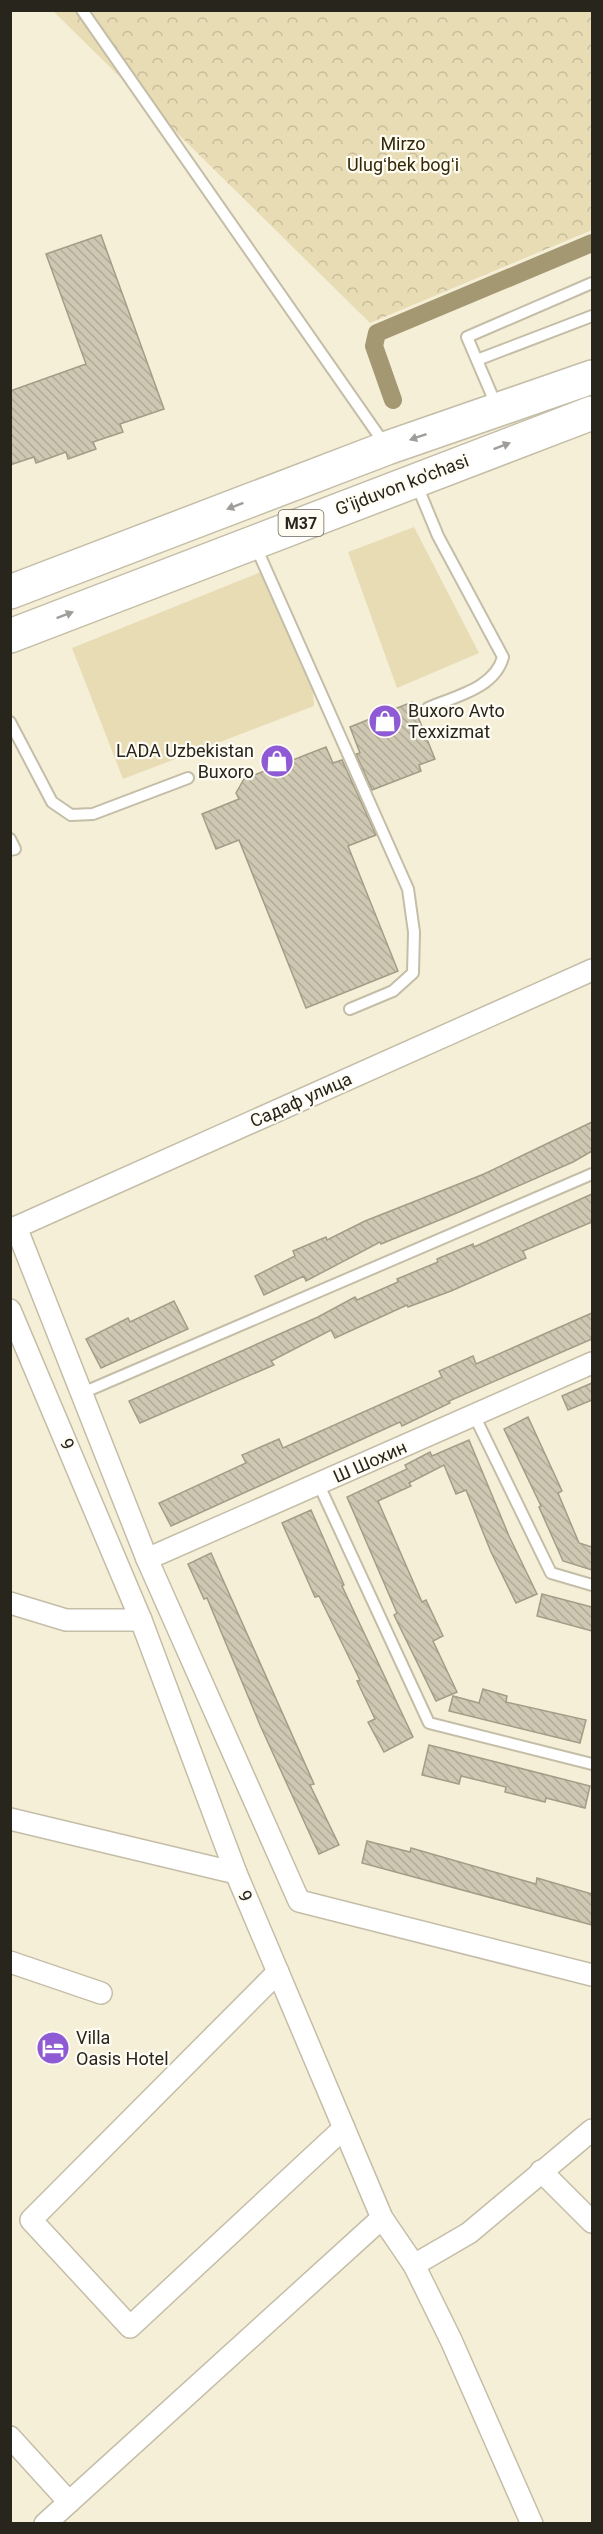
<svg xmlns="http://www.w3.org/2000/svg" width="603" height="2534" font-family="Roboto,sans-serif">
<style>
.green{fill:#e8dcb5}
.forest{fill:url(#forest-crowns)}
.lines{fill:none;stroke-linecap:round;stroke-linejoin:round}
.canal{stroke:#a49873;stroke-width:18}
.building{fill:url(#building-back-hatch);stroke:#a39d87;stroke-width:1.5}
.service-casing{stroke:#c4bda7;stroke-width:14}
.minor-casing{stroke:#c4bda7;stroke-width:24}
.primary-casing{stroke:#c4bda7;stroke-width:36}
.service{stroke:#fff;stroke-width:10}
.minor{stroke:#fff;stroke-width:21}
.primary{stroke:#fff;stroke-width:33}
.oneway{fill:#9e9d99}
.labels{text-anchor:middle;stroke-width:4.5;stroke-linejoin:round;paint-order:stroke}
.shield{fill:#fffcf3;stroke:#68665d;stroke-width:1.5}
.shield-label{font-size:16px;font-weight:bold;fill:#28251d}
.park-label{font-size:18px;fill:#332908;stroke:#fffcf3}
.street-label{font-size:18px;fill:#28251d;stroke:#fffcf3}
.poi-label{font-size:18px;fill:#28251d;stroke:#fffcf3;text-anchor:start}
</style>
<defs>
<pattern id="forest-crowns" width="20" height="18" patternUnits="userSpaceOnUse" patternTransform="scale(1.5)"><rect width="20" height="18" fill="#e8dcb5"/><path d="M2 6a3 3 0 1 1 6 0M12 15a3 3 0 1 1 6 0" fill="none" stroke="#c7bd9b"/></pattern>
<pattern id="building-back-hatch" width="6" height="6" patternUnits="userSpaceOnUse" patternTransform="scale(1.5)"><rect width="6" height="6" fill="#cec7b1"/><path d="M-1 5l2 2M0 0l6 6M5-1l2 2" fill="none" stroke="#b1ab98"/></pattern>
</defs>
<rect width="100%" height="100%" fill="#f6efd8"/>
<g class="green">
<polygon points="414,527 479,653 397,688 348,552"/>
<polygon points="261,572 313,691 314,706 123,779 72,648"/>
</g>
<polygon class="forest" points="53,11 592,11 592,230 370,323"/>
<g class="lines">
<polyline class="canal" points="393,400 374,346 377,333 592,243"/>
</g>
<g class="building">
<polygon points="101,235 164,409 120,424 123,432 93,442 96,449 68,459 66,452 36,463 34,457 10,465 10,391 86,364 46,254"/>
<polygon points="412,702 435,759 419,765 421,771 372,790 356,754 360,753 350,727"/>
<polygon points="326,747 333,763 342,760 376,835 348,846 398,971 306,1008 239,840 216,849 202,814 239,799 236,793 244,779"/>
<polygon points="592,1122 592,1151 573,1162 459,1212 381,1244 380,1242 306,1281 304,1276 264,1295 255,1276 295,1256 293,1251 326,1237 327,1240 365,1221 484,1174"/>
<polygon points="592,1194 592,1222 523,1251 526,1258 451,1291 408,1307 407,1305 335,1338 331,1330 271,1361 274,1365 140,1423 129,1401 318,1317 355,1297 357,1300 398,1282 397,1279 438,1262 437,1259 473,1244 474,1247"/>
<polygon points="174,1301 188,1329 101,1368 86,1339 128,1318 130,1322"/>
<polygon points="592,1313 592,1339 449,1401 450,1403 402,1426 400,1422 171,1526 159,1503 246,1463 242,1455 279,1439 283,1448 442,1377 439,1371 473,1356 476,1364"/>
<polygon points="592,1383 592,1400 568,1410 562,1396"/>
<polygon points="528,1417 562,1491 558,1493 579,1543 592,1547 592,1570 563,1561 539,1507 541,1506 504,1429"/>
<polygon points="469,1440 509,1536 537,1594 516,1603 491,1552 466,1490 456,1494 444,1465 409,1483 411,1486 378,1501 422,1602 426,1600 443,1636 433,1641 457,1692 436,1701 394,1615 397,1613 347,1497 407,1469 405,1465 430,1452 432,1456"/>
<polygon points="311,1510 344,1585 342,1586 413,1737 384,1752 368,1722 375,1719 357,1681 360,1680 319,1596 315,1597 282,1523"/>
<polygon points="211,1553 314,1784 310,1785 339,1845 319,1854 260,1725 207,1598 204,1599 188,1564"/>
<polygon points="542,1594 592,1607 592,1631 537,1616"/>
<polygon points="483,1689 507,1696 506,1702 586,1720 580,1743 449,1711 453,1696 479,1703"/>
<polygon points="429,1745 590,1786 585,1808 546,1798 545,1802 505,1792 506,1787 461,1776 459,1784 422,1775"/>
<polygon points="367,1841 410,1852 411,1848 536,1884 537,1878 592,1894 592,1925 362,1863"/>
</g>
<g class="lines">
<defs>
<g id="service">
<polyline points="82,10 386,446"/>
<polyline points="477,360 592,316"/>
<polyline points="497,407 467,337 592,283"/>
<path d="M416 483 438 536 503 657C495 688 456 696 428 708"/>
<polyline points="256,547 408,889 414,932 413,973 393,991 350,1009"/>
<polyline points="10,722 52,802 71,815 93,814 188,778"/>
<polyline points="10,839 15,849 10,850"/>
<polyline points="80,1394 592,1174"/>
<polyline points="474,1415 551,1573 592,1585"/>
<polyline points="319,1485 429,1723 592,1764"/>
</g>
<g id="minor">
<polyline points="16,1227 147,1559 299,1901 592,1975"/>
<polyline points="10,1230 592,970"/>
<polyline points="10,1310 141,1620 236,1873 382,2218 414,2265 469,2233 592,2130"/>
<polyline points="147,1559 592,1363"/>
<polyline points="10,1603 66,1620 141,1620"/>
<polyline points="10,1819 236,1873"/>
<polyline points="10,1962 101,1993"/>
<polyline points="278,1972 31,2220 130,2327 344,2128"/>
<polyline points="541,2171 592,2222"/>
<polyline points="414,2265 451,2340 532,2524"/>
<polyline points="10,2437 69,2502"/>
<polyline points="45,2524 382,2218"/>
</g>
<g id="primary">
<polyline points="10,592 387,448 592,377"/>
<polyline points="10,636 592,413"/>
</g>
</defs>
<use href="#service" class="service-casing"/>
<use href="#minor" class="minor-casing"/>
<use href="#primary" class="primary-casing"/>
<use href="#service" class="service"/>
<use href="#minor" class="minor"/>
<use href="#primary" class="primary"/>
</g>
<defs><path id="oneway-solid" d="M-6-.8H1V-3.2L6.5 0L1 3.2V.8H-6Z" transform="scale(1.5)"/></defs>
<g class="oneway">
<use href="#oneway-solid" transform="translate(418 437) rotate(161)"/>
<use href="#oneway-solid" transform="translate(502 446) rotate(-21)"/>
<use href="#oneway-solid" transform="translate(235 506) rotate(159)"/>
<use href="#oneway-solid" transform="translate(65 615) rotate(-21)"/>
</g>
<defs>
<symbol id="shop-disc" viewBox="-11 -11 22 22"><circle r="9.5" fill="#8e5bd4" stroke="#fffcf3"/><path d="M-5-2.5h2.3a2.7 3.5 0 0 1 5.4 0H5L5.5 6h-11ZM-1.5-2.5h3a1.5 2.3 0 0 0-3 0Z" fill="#fff"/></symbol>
<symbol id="hotel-disc" viewBox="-11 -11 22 22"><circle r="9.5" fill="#8e5bd4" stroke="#fffcf3"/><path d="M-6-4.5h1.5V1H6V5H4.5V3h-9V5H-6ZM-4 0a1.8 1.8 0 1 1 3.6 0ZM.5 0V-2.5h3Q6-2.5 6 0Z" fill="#fff"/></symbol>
</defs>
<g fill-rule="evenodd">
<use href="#shop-disc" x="366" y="702" width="38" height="38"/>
<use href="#shop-disc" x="258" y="742" width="38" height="38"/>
<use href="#hotel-disc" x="34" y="2029" width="38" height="38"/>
</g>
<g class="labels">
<rect class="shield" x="278.5" y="510" width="45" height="26" rx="4.5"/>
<g class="shield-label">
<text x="301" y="529">M37</text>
</g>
<g class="park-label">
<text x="403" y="150">Mirzo<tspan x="403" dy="21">Ulugʻbek bogʻi</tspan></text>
</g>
<g class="street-label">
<text transform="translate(402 485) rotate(-21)" y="6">G'ijduvon ko'chasi</text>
<text transform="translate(301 1100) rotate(-24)" y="6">Садаф улица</text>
<text transform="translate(67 1444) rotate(67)" y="6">9</text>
<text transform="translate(370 1462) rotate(-24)" y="6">Ш Шохин</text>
<text transform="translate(245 1896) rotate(67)" y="6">9</text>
</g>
<g class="poi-label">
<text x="408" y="717">Buxoro Avto<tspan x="408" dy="21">Texxizmat</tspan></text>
<text x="254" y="757" text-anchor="end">LADA Uzbekistan<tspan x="254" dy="21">Buxoro</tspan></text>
<text x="76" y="2044">Villa<tspan x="76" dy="21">Oasis Hotel</tspan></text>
</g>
</g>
<rect width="603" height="2534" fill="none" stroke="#28251d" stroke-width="24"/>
</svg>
